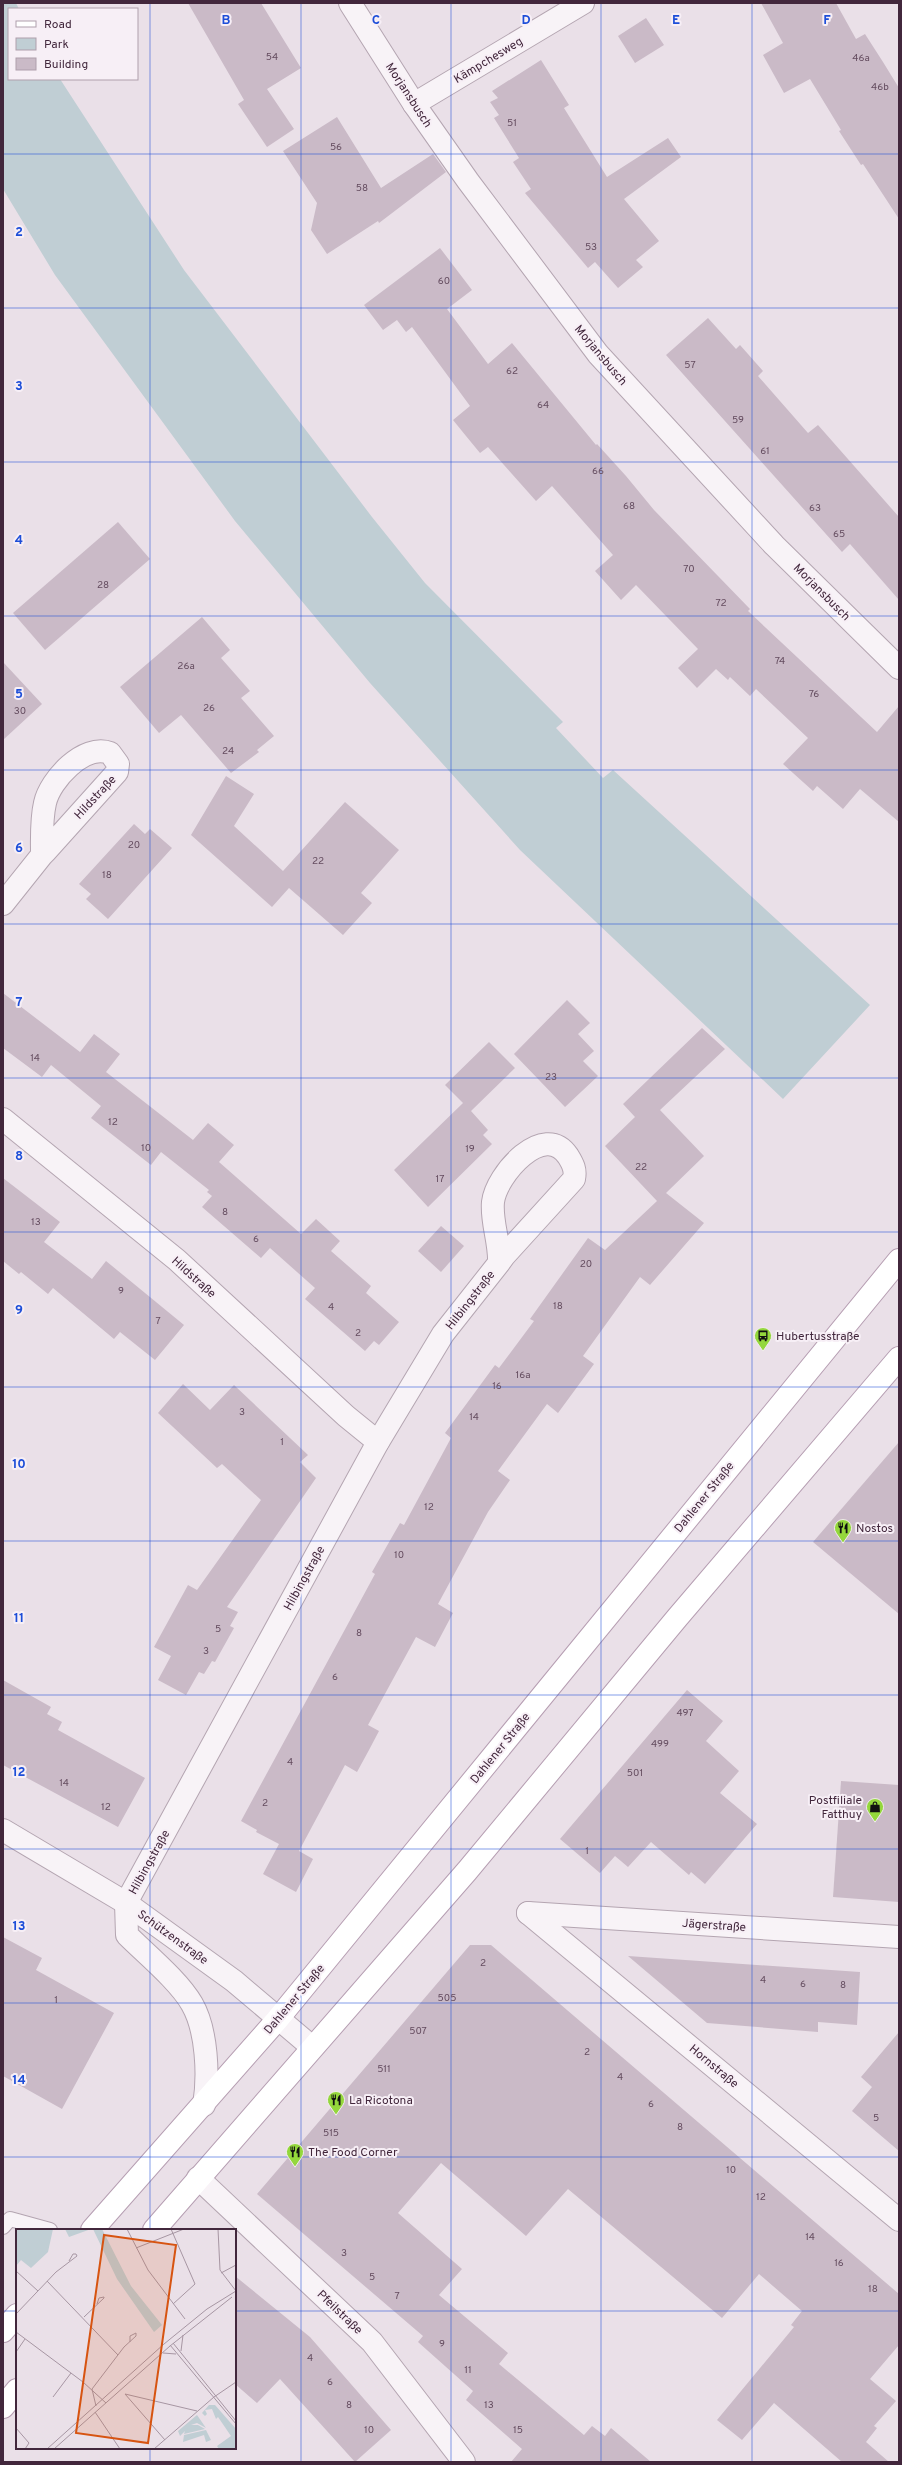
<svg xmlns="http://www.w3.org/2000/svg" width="902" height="2465" font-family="Overpass,sans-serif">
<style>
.green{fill:#c0ced4}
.building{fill:#cabac7}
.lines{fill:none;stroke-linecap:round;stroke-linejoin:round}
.lane-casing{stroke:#b4a5b1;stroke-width:16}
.street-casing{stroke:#b4a5b1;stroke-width:24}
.primary-casing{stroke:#b69eb2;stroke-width:24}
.lane{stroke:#f8f3f7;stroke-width:14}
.street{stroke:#f8f3f7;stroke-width:22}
.primary{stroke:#fff;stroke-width:22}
.grid{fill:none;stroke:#1d4ed8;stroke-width:1;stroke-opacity:0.55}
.labels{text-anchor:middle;stroke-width:4;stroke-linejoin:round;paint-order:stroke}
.number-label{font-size:10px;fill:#644c5f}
.street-label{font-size:12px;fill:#42273c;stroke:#f7eff6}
.poi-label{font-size:12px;fill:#42273c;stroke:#f7eff6;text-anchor:start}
.inset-road{fill:none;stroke:#a796a3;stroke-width:1}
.view{fill:#d75411;fill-opacity:0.15;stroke:#d75411;stroke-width:2}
.inset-edge{fill:none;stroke:#42273c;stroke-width:2}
.grid-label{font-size:13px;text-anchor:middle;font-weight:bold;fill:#1d4ed8;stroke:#f7eff6;stroke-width:4;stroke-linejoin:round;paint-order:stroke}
</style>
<rect width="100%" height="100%" fill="#eae0e8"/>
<polygon class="green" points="3,3 16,3 19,9 9,9 9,79 60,79 184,270 372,517 425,583 563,722 556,728 603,778 613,770 870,1005 783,1099 520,850 370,683 235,521 55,275 3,189"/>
<g class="building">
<polygon points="188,3 261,3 301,68 267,89 294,129 267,147 238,104 244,100"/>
<polygon points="761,3 836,3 856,39 865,34 883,62 899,88 899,219 863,164 861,165 839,131 841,130 810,79 784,93 763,55 783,43"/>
<polygon points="646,18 664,45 635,63 618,36"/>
<polygon points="541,60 569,105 564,108 607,177 668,138 681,157 624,199 659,241 636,260 643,267 618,288 595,262 588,268 525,193 531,189 513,162 519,158 494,118 499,115 490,102 498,98 492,91"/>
<polygon points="337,117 381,188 433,154 446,172 379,223 378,221 327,254 311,230 317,203 283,151"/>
<polygon points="440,248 472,290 447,309 488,364 512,343 596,445 597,444 626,476 654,510 750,609 748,611 877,732 899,706 899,822 860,789 843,809 817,786 813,791 783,764 808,738 756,689 750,696 730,677 728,680 716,669 697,688 678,668 698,649 636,585 621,600 595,571 613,555 552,486 536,501 488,447 480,453 466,436 453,420 470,406 412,327 406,332 397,320 383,330 364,305"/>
<polygon points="708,318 736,349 740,345 763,371 758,376 808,433 818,425 899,517 899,600 850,544 842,552 666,355"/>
<polygon points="118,522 150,559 45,650 13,613"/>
<polygon points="202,617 230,650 221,658 250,691 241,698 274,736 257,750 259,752 231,773 181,715 159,733 120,687"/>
<polygon points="3,662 42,704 3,740"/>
<polygon points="226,776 254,794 234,826 283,871 345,802 399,850 361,893 372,903 343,935 289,888 272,907 191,835"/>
<polygon points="134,824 145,834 150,829 172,848 108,919 86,899 91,894 79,884"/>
<polygon points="3,993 80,1052 94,1034 120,1054 106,1072 193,1140 208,1123 234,1145 219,1162 301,1234 316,1219 340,1241 331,1251 371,1286 366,1293 399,1322 379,1345 374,1341 365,1351 305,1299 315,1288 270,1248 261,1258 202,1207 212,1196 207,1192 209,1190 161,1152 151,1165 91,1118 101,1106 51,1065 42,1077 3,1048"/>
<polygon points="567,1000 590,1023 578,1034 594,1051 583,1061 598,1076 565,1107 514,1054"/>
<polygon points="702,1028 725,1049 660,1110 704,1156 666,1193 704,1223 650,1285 640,1277 583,1356 594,1364 558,1413 547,1404 498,1471 510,1480 488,1512 438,1604 453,1613 435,1647 416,1637 368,1725 379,1731 369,1750 357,1772 345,1765 299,1851 313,1859 296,1892 263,1874 279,1844 256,1832 257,1830 241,1821 375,1574 372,1572 400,1523 404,1525 451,1438 445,1433 495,1365 499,1368 534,1321 530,1319 588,1238 605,1250 657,1201 605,1146 635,1117 623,1104"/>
<polygon points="489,1042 515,1068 471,1111 488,1130 483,1135 492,1144 428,1207 394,1170 463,1103 445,1085"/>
<polygon points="3,1178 60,1222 44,1242 92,1279 106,1261 184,1325 155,1360 120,1332 114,1339 53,1288 48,1294 21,1272 19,1274 3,1261"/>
<polygon points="441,1226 464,1246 441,1272 418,1251"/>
<polygon points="183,1384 210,1410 234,1385 308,1455 300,1462 316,1478 227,1607 238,1612 230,1626 234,1628 215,1662 212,1661 204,1674 199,1672 186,1695 158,1680 171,1656 154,1647 188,1585 197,1590 261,1500 222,1464 217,1468 158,1413"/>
<polygon points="899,1442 899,1614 813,1542"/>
<polygon points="3,1680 51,1707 47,1714 62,1722 58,1730 145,1778 118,1827 3,1765"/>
<polygon points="687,1690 723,1721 706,1741 739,1771 720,1793 757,1824 705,1884 691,1872 689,1875 651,1842 628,1867 615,1856 600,1873 560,1839"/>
<polygon points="841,1781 899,1785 899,1902 833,1897"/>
<polygon points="3,1937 42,1958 36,1970 114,2013 62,2109 3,2076"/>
<polygon points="470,1945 491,1945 899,2294 899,2345 870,2379 896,2401 874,2426 877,2428 866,2442 889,2462 842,2462 774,2403 742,2440 717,2420 794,2327 791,2325 802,2311 759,2274 722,2318 568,2189 526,2236 441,2163 398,2213 462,2269 439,2295 508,2353 499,2364 584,2435 592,2426 605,2436 611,2428 651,2462 511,2462 522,2449 466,2400 473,2391 418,2342 423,2336 257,2194"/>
<polygon points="628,1956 860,1972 857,2025 818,2022 818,2032 707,2023"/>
<polygon points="899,2032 899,2151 852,2111 872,2087 861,2077"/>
<polygon points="235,2276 310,2337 391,2430 355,2462 280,2379 257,2403 235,2384"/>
</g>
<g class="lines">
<defs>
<polyline id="lane" points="3,2227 10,2219 50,2230"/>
<g id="street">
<polyline points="350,3 414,104 468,181 598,354 774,545 899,668"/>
<polyline points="414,104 583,3"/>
<path d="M3 904 42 855 46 851 117 772 118 764 110 753C84 743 50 780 45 803 41 820 42 838 42 855"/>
<polyline points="3,1119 177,1260 346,1416 378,1442"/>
<polyline points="3,1830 126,1903 234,1981 312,2047"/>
<path d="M126 1903 378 1442 443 1334 499 1263 504 1256 574 1179C576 1170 573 1164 568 1156 544 1120 496 1175 493 1202 491 1222 500 1242 499 1263"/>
<path d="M126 1903 127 1935C146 1954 179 1981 192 2004 207 2030 209 2076 204 2105"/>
<polyline points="528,1913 899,2220"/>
<polyline points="528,1913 899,1937"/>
<polyline points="198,2178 372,2342 464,2462"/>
</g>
<g id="primary">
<polyline points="92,2230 277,2020 899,1260"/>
<polyline points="154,2230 467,1871 677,1618 899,1358"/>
<polyline points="3,2331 17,2315"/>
<polyline points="3,2407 17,2390"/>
</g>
</defs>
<use href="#lane" class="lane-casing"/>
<use href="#street" class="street-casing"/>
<use href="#primary" class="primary-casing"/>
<use href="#lane" class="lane"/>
<use href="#street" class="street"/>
<use href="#primary" class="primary"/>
</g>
<path class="grid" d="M150 3V2230M301 3V2462M451 3V2462M601 3V2462M752 3V2462M3 154H899M3 308H899M3 462H899M3 616H899M3 770H899M3 924H899M3 1078H899M3 1232H899M3 1387H899M3 1541H899M3 1695H899M3 1849H899M3 2003H899M3 2157H899M3 2311H17M235 2311H899M150 2448V2462"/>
<defs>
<symbol id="bus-pin" viewBox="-11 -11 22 30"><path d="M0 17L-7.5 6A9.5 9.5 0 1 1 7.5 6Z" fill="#94d73c" stroke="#f7eff6"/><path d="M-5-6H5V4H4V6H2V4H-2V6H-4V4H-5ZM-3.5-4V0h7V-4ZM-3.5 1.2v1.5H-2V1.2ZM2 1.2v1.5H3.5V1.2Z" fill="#111"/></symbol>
<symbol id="restaurant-pin" viewBox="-11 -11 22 30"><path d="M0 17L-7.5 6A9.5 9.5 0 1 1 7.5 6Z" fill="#94d73c" stroke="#f7eff6"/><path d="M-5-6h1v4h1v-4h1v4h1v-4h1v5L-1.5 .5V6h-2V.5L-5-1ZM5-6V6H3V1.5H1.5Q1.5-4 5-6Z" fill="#111"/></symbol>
<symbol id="shop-pin" viewBox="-11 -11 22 30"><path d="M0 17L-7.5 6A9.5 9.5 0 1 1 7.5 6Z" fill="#94d73c" stroke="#f7eff6"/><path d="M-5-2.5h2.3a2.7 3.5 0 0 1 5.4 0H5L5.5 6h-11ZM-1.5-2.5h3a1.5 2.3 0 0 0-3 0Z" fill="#111"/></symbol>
</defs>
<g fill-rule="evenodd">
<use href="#bus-pin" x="753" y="1326" width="20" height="27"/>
<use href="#restaurant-pin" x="833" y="1518" width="20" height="27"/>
<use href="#shop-pin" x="865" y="1797" width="20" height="27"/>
<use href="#restaurant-pin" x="326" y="2090" width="20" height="27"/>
<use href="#restaurant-pin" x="285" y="2142" width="20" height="27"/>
</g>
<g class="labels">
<g class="number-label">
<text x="272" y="60">54</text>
<text x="861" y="61">46a</text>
<text x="880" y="90">46b</text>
<text x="512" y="126">51</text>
<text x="336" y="150">56</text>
<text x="362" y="191">58</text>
<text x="591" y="250">53</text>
<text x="444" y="284">60</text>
<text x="690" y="368">57</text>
<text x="512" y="374">62</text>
<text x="543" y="408">64</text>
<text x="738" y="423">59</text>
<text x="765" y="454">61</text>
<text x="598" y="474">66</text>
<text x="629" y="509">68</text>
<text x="815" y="511">63</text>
<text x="839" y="537">65</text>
<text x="689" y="572">70</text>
<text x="103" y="588">28</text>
<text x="721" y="606">72</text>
<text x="780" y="664">74</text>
<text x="186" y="669">26a</text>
<text x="814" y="697">76</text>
<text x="209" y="711">26</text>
<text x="20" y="714">30</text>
<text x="228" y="754">24</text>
<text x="134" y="848">20</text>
<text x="318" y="864">22</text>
<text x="107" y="878">18</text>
<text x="35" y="1061">14</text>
<text x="551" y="1080">23</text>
<text x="113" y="1125">12</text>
<text x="146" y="1151">10</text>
<text x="470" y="1152">19</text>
<text x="641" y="1170">22</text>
<text x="440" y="1182">17</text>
<text x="225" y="1215">8</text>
<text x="36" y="1225">13</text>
<text x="256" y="1242">6</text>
<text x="586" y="1267">20</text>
<text x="121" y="1294">9</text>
<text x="558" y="1309">18</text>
<text x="331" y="1310">4</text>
<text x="158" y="1324">7</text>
<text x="358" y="1336">2</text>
<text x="523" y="1378">16a</text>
<text x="497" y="1389">16</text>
<text x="242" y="1415">3</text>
<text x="474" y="1420">14</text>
<text x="282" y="1445">1</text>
<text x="429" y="1510">12</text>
<text x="399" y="1558">10</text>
<text x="218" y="1632">5</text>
<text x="359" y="1636">8</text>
<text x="206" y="1654">3</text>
<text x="335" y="1680">6</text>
<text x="685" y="1716">497</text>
<text x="660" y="1747">499</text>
<text x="290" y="1765">4</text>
<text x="635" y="1776">501</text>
<text x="64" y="1786">14</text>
<text x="265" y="1806">2</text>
<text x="106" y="1810">12</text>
<text x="587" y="1854">1</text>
<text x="483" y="1966">2</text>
<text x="763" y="1983">4</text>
<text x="803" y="1987">6</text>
<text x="843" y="1988">8</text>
<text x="447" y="2001">505</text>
<text x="56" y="2003">1</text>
<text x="418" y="2034">507</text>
<text x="587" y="2055">2</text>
<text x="384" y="2072">511</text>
<text x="620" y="2080">4</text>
<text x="651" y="2107">6</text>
<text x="876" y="2121">5</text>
<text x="680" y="2130">8</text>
<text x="331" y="2136">515</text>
<text x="731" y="2173">10</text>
<text x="761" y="2200">12</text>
<text x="810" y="2240">14</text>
<text x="344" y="2256">3</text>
<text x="839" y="2266">16</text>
<text x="372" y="2280">5</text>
<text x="873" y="2292">18</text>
<text x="397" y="2299">7</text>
<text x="442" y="2347">9</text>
<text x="310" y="2361">4</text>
<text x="468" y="2373">11</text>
<text x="330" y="2385">6</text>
<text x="349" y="2408">8</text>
<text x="489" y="2408">13</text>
<text x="369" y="2433">10</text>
<text x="518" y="2433">15</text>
</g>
<g class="street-label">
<text transform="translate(488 60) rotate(-31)" y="4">Kämpchesweg</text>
<text transform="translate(409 95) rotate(57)" y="4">Morjansbusch</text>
<text transform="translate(601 355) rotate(50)" y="4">Morjansbusch</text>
<text transform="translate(822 592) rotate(45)" y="4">Morjansbusch</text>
<text transform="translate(95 797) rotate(-47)" y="4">Hildstraße</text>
<text transform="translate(194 1277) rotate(42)" y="4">Hildstraße</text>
<text transform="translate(470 1300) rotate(-52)" y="4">Hilbingstraße</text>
<text transform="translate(704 1497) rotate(-51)" y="4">Dahlener Straße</text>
<text transform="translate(304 1578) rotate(-61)" y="4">Hilbingstraße</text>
<text transform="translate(500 1748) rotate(-51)" y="4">Dahlener Straße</text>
<text transform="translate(149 1862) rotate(-61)" y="4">Hilbingstraße</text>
<text transform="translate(714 1925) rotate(4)" y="4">Jägerstraße</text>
<text transform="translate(173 1937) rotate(36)" y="4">Schützenstraße</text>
<text transform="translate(294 1999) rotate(-50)" y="4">Dahlener Straße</text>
<text transform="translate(714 2066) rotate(40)" y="4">Hornstraße</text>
<text transform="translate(340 2312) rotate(44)" y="4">Pfeilstraße</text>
</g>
<g class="poi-label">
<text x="776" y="1340">Hubertusstraße</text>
<text x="856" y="1532">Nostos</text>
<text x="862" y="1804" text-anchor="end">Postfiliale<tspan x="862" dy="14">Fatthuy</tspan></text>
<text x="349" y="2104">La Ricotona</text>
<text x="308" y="2156">The Food Corner</text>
</g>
</g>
<g transform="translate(16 2229)">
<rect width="220" height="220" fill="#eae0e8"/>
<path d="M0 0H37L32 23 15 39 5 31 0 37ZM49 0H75L53 8ZM77 0H86L115 57 146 96 138 103 101 50ZM193 176H199L220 200V220H203L201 217 215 207 202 188 200 190 196 180 189 181 191 185 189 187 186 184ZM181 186 190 199 181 194 175 196H182L189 200 168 205 169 202 164 207 162 202ZM190 201 195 211 190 213 188 206 167 213 168 206Z" fill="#c0ced4"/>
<path class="inset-road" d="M111 0 132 41 169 90M155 0 179 55 157 75M202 0 204 41 220 62M120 19 168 0M0 42 22 62M205 44 220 36M31 52 102 126M0 85 40 43 61 27 60 25H57L53 32M68 88 88 69V68L83 69 81 75M0 103 67 153 90 174M157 114 220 192M154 116 220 195M165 122 167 106M0 123 9 110M147 124 160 125M76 160 108 118 120 107V104L114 107V113M76 160 80 177M109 165 181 182M109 165 149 211M37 168 55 144M79 183 104 220M0 199 13 214 9 220M31 220 148 115 191 80 220 62M38 220 154 117 216 68M138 220 198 168 220 153"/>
<path class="view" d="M88 6 160 16 132 214 60 204Z"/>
<rect width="220" height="220" class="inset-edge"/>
</g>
<g class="grid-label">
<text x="226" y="24">B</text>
<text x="376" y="24">C</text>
<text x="526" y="24">D</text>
<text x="676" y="24">E</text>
<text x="827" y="24">F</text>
<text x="19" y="236">2</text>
<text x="19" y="390">3</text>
<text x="19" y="544">4</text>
<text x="19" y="698">5</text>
<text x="19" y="852">6</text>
<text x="19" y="1006">7</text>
<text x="19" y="1160">8</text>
<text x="19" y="1314">9</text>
<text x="19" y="1468">10</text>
<text x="19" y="1622">11</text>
<text x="19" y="1776">12</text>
<text x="19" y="1930">13</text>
<text x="19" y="2084">14</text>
</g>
<rect width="902" height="2465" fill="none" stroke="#42273c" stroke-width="8"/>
<rect x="8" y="8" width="130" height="72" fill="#f7eff6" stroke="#af9fac"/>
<rect x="16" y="21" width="20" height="6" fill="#ffffff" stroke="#af9fac"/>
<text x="44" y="28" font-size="12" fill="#42273c">Road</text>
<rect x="16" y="38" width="20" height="12" fill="#c0ced4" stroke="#af9fac"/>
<text x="44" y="48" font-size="12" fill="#42273c">Park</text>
<rect x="16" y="58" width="20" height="12" fill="#cabac7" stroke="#af9fac"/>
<text x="44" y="68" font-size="12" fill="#42273c">Building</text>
</svg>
